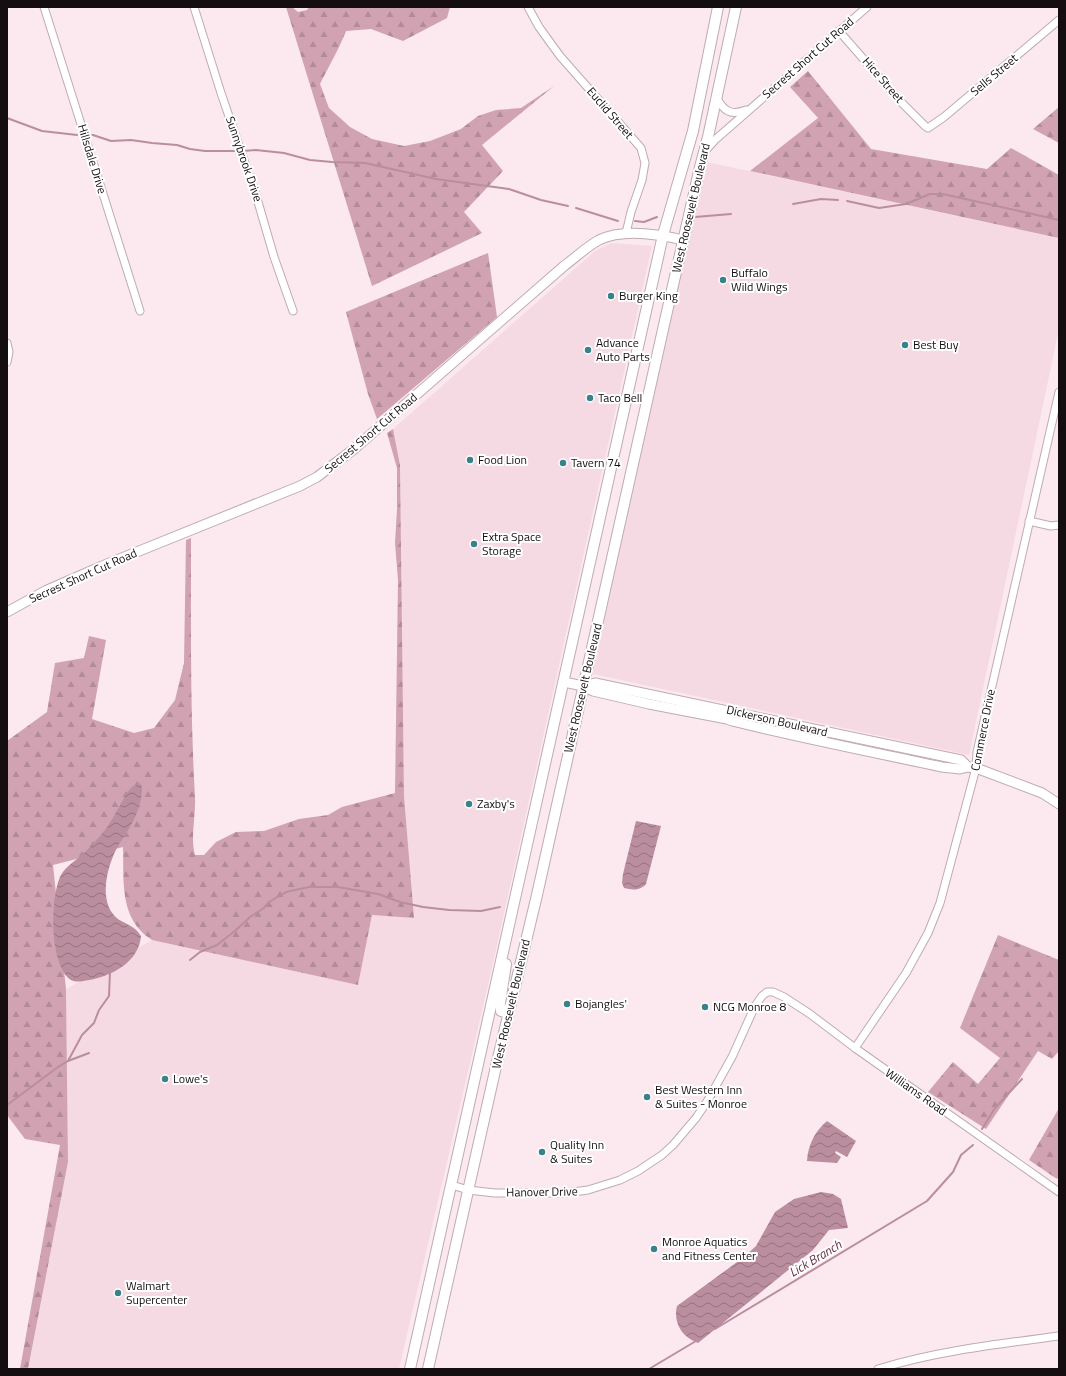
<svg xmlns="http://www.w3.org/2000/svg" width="1066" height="1376" font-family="'Titillium Web',sans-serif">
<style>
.built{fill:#f6dae3}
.forest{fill:url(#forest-firs)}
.water{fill:url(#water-waves)}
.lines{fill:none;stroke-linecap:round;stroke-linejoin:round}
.stream{stroke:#ba8e9e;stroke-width:2}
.minor-casing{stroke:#bfabb2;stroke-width:9}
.major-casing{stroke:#bfabb2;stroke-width:11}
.highway-casing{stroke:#bfabb2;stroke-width:12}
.minor{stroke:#fff;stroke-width:7}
.major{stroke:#fff;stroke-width:9}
.highway{stroke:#fff;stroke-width:10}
.poi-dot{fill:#3a828a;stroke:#fff;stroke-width:1.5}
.labels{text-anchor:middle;stroke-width:4;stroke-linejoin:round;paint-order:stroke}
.street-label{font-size:12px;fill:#150e10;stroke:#fff}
.poi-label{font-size:12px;fill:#150e10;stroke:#fff;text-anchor:start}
.water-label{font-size:13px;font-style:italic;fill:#6b3149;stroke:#fff}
</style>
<defs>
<pattern id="forest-firs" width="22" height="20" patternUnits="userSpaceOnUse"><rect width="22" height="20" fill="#d0a2b2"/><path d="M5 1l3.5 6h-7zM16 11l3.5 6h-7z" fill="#b28a98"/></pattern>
<pattern id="water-waves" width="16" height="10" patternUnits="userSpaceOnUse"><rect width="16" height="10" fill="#ba8e9e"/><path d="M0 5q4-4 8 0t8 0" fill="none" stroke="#96727f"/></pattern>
</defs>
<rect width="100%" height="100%" fill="#fce8ef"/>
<g class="built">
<polygon points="702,161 1059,238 1059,329 969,755 593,674"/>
<polygon points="611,243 652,246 491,972 399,1369 28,1369 68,1162 66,989 152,940 358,985 372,915 414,918 404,796 400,465 393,429 595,251"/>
</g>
<g class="forest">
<path d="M286 7H292L298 12 307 10 309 7H450L447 18 403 41 371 29 346 31C339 49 329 66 320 84L329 108 350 127 372 139 404 146 430 141 461 129 478 116 496 110 521 108 554 86 482 145 503 171 464 212 482 233 372 286Z"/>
<polygon points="808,71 871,149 987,169 1011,148 1059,175 1059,238 750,171 818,118 790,87"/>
<polygon points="1059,107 1059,143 1033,129"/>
<polygon points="488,253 497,317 377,419 368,394 346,312"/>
<path d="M393 429 400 465 404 796 414 918 372 915 358 985 152 940C148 937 143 934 140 930 120 908 124 875 123 847L53 865 66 989 68 1162 28 1369H20L60 1145 25 1139 7 1115V741L47 712 55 663 84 658 89 636 106 640 92 719 134 733 154 728 175 700 184 663 186 540 191 538C191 624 190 711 195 797 196 817 190 836 195 855H204L216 842 236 832 264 831 299 819 328 815 342 807 395 793 398 580 395 543 397 509V468L387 433Z"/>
<polygon points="998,935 1059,960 1059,1051 1052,1059 1038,1051 986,1129 928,1092 953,1062 978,1084 1000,1058 960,1028"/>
<polygon points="1059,1108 1059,1176 1057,1179 1029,1160"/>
</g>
<g class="water">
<path d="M140 783 142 787C142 800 138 813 131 825 127 833 122 839 118 846 108 864 99 896 113 914 119 922 128 923 135 929 138 931 139 934 141 936 139 962 112 976 89 980 83 981 77 983 71 980 49 965 50 896 61 875 66 866 78 859 85 852 90 847 95 842 100 836 112 823 119 805 129 790L133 786Z"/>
<path d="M636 821 661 826 646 884C640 891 632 890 624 888L622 883 623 874Z"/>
<path d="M827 1121 856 1141 847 1157 836 1151 835 1153 841 1157 837 1163 807 1161C808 1145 815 1131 827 1121Z"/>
<path d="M821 1192 833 1194 841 1199 848 1228 829 1230 813 1250 698 1343C694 1341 689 1339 686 1336 678 1329 674 1317 677 1306L744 1257 756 1246 775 1212 794 1199Z"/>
</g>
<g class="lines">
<g class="stream">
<polyline points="7,118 42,131 77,135"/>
<polyline points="87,135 93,135 111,141 131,140 152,143 177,145 190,149 205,151 236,151"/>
<polyline points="243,151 256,150 284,153 310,160 332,162 365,163 436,179 509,189 541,200 568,206"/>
<polyline points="847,201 879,208 906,204 930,194 943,194 1059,220"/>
<polyline points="793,204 821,199 838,200"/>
<polyline points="576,208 618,221"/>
<polyline points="695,217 731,214"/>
<polyline points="635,221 644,222 657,217"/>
<polyline points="190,960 200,952 217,945 236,930 250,917 264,908 269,902 286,892 309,887 338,887 378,894 400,902 423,907 449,910 481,911 500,907"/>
<polyline points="68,1061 82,1035 94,1023 99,1010 109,996 110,972"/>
<polyline points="7,1105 58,1067 68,1061 89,1053"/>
<polyline points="982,1129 995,1108 1022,1079"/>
<polyline points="715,1329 927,1201 953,1172 961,1155 973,1145"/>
<polyline points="649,1369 696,1341"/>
</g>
<defs>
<g id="minor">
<polyline points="44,7 140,311"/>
<polyline points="194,7 221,93 256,195 274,257 293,311"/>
<polyline points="528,7 539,27 560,56 641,148 645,163 642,180 631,212 626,233"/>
<polyline points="839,31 901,102 925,126 928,128 944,117 1059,20"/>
<path d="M716 97C724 111 730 116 746 110"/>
<polyline points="706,150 716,139 867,7"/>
<polyline points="7,343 9,352 7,362"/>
<polyline points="1029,521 1051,526 1059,525"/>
<polyline points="855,1048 906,973 928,933 940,903 976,768 977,752 1059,392"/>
<polyline points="452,1185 468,1190 495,1193 565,1193 588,1190 620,1180 638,1171 662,1155 673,1145 696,1118 708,1100 732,1057 755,1006 762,996 767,992 773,992 784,997 810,1014 855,1048 1059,1192"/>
<path d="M878 1369C937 1351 998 1344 1059 1336"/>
</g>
<g id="major">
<path d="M7 612 47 590 102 566 300 486 317 477 354 449 564 266C575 258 586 247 599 240 623 228 658 234 683 240"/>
<path d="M564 682 583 686 593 691 649 704 727 719 732 721C801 738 872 752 942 767L960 769 968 767 976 768 1042 793 1059 804"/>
<polyline points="583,686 595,683 961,760 968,767"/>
</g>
<g id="highway">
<polyline points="506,964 500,1003 501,1011 508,1013"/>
<polyline points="410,1369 663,235 693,131 718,7"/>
<polyline points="428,1369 497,1062 537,895 666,316 700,167 708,137 736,7"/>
</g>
</defs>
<use href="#minor" class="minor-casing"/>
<use href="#major" class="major-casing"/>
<use href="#highway" class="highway-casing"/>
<use href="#minor" class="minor"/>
<use href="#major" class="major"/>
<use href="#highway" class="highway"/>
</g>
<g class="poi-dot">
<circle cx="723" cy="280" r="4"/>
<circle cx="611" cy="296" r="4"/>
<circle cx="905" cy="345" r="4"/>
<circle cx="588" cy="350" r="4"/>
<circle cx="590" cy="398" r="4"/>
<circle cx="470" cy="460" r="4"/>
<circle cx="563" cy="463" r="4"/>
<circle cx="474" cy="544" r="4"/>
<circle cx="469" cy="804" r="4"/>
<circle cx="567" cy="1004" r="4"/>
<circle cx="705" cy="1007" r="4"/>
<circle cx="165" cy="1079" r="4"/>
<circle cx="647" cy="1097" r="4"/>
<circle cx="542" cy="1152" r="4"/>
<circle cx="654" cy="1249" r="4"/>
<circle cx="118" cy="1293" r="4"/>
</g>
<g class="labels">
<g class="street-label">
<text transform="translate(808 58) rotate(-41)" y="4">Secrest Short Cut Road</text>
<text transform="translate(994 75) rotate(-40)" y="4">Sells Street</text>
<text transform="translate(883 80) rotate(49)" y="4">Hice Street</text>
<text transform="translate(610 113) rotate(49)" y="4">Euclid Street</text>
<text transform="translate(92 159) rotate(73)" y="4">Hillsdale Drive</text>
<text transform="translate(244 159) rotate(71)" y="4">Sunnybrook Drive</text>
<text transform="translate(691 208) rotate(-77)" y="4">West Roosevelt Boulevard</text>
<text transform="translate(371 433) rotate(-40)" y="4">Secrest Short Cut Road</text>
<text transform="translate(83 576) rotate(-24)" y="4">Secrest Short Cut Road</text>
<text transform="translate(583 688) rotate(-77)" y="4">West Roosevelt Boulevard</text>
<text transform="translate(777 721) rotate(13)" y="4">Dickerson Boulevard</text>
<text transform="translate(983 730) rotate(-79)" y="4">Commerce Drive</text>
<text transform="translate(511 1004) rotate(-77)" y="4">West Roosevelt Boulevard</text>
<text transform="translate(916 1092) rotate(35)" y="4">Williams Road</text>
<text transform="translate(542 1192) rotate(-1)" y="4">Hanover Drive</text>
</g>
<g class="poi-label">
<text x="731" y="277">Buffalo<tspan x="731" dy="14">Wild Wings</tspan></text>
<text x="619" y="300">Burger King</text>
<text x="596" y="347">Advance<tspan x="596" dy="14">Auto Parts</tspan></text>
<text x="913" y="349">Best Buy</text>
<text x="598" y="402">Taco Bell</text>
<text x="478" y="464">Food Lion</text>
<text x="571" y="467">Tavern 74</text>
<text x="482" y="541">Extra Space<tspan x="482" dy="14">Storage</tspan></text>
<text x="477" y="808">Zaxby's</text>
<text x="575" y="1008">Bojangles'</text>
<text x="713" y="1011">NCG Monroe 8</text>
<text x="173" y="1083">Lowe's</text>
<text x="655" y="1094">Best Western Inn<tspan x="655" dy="14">&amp; Suites - Monroe</tspan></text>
<text x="550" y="1149">Quality Inn<tspan x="550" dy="14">&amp; Suites</tspan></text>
<text x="662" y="1246">Monroe Aquatics<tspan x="662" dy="14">and Fitness Center</tspan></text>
<text x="126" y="1290">Walmart<tspan x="126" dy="14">Supercenter</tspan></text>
</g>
<g class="water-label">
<text transform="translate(815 1258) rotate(-31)" y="5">Lick Branch</text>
</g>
</g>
<rect width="1066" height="1376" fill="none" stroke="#150e10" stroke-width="16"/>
</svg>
